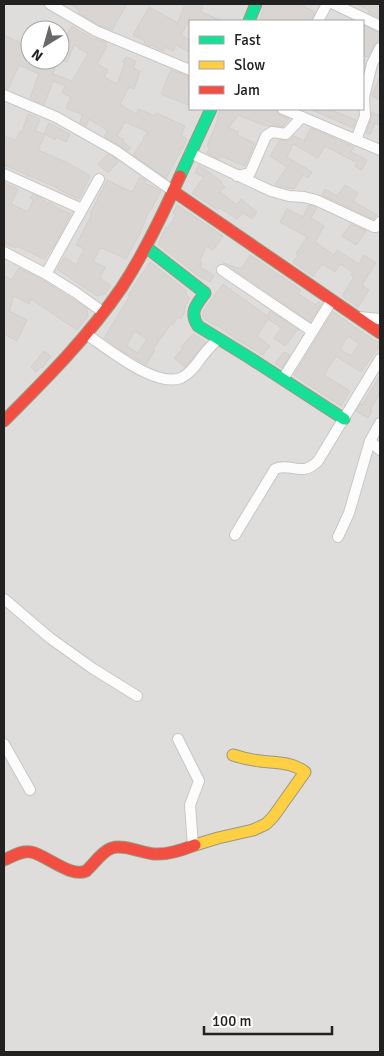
<svg xmlns="http://www.w3.org/2000/svg" width="384" height="1056" font-family="Signika,sans-serif">
<style>
.residential{fill:#dedddb;fill-rule:evenodd}
.building{fill:#d8d5d2;stroke:#d3cfcb;fill-rule:evenodd}
.lines{fill:none;stroke-linecap:round;stroke-linejoin:round}
.street-casing{stroke:#c8c7c6;stroke-width:12}
.fast-casing{stroke:#989a80;stroke-width:13}
.slow-casing{stroke:#989a80;stroke-width:13}
.jam-casing{stroke:#989a80;stroke-width:13}
.street{stroke:#fdfcfc;stroke-width:10}
.fast{stroke:#16e098;stroke-width:11}
.slow{stroke:#ffcf43;stroke-width:11}
.jam{stroke:#f24e42;stroke-width:11}
</style>
<rect width="100%" height="100%" fill="#efedea"/>
<path class="residential" d="M4 4H380V1052H4ZM190 21H363V109H190ZM30 30H60V60H30Z"/>
<g class="building">
<polygon points="70,4 127,4 112,30 99,25 79,13 80,11"/>
<polygon points="185,4 203,4 201,12 223,21 189,21 181,35 190,40 190,52 176,45 173,51 165,47 163,51 151,45 150,46 144,43 145,41 133,35 149,7 178,23"/>
<polygon points="265,4 299,4 315,12 311,21 259,21"/>
<polygon points="356,4 380,4 380,18 368,12 369,10"/>
<polygon points="363,25 380,33 380,37 378,41 374,45 368,57 363,55"/>
<polygon points="72,26 93,39 94,38 107,43 105,45 107,46 97,64 108,70 104,77 117,84 125,63 123,62 126,57 136,61 133,68 140,71 134,89 129,87 120,104 136,114 138,109 155,116 156,113 185,126 181,135 187,139 182,149 181,148 180,150 181,151 166,178 133,155 144,139 143,138 148,132 125,122 117,136 124,140 123,142 131,148 128,151 104,136 108,131 89,119 86,126 80,122 83,115 66,108 71,97 62,93 65,86 53,81 44,105 30,98 39,74 19,65 8,89 4,88 4,35 30,47 30,60 42,60 41,63 55,67 53,74 72,81 88,54 74,45 67,62 60,60 67,41 64,39"/>
<polygon points="171,70 190,77 190,106 161,94"/>
<polygon points="380,76 380,100 372,96"/>
<polygon points="220,109 276,109 278,114 289,119 283,127 273,125 269,126 266,125 265,126 238,115 229,128 239,132 237,135 255,143 245,166 221,156 219,159 207,153 210,147 207,146 218,119 217,118"/>
<polygon points="310,109 329,109 356,120 353,128"/>
<polygon points="372,112 380,116 380,125 375,123 370,135 366,133 371,118"/>
<polygon points="28,114 40,119 35,131 44,134 49,123 70,134 66,142 56,137 55,140 45,134 38,150 66,162 90,176 79,199 58,189 58,188 4,165 4,136 16,140 20,131 22,132"/>
<polygon points="311,128 354,147 351,152 367,160 362,170 355,166 357,163 325,146 318,158 293,144 287,157 312,172 308,178 303,175 294,189 277,186 275,184 287,167 270,156 280,140 288,141 294,136 304,141"/>
<polygon points="108,154 119,161 108,173 98,164"/>
<polygon points="199,165 222,182 221,183 225,187 220,192 237,205 241,199 257,212 252,219 243,213 237,219 220,208 218,210 192,193 204,177 195,173"/>
<polygon points="140,177 146,181 145,183 161,191 151,210 150,209 139,235 126,259 102,248 102,249 100,248 93,262 105,267 100,278 111,286 105,294 97,296 57,269 65,257 76,265 84,249 76,245 92,214 90,214 107,180 132,192"/>
<polygon points="4,183 18,189 11,204 28,212 33,200 30,198 33,194 41,198 48,204 49,202 59,209 71,214 54,246 44,259 17,246 16,248 4,243"/>
<polygon points="345,185 358,193 353,201 377,215 373,219 322,195 325,189 337,196"/>
<polygon points="177,205 223,236 213,250 206,246 200,261 202,262 200,267 214,275 210,282 197,275 158,244 166,227 168,228 176,215 173,213"/>
<polygon points="309,205 317,208 311,218 324,226 315,242 334,255 337,250 359,264 364,255 376,263 362,285 369,290 358,307 342,296 354,277 351,275 353,272 340,264 335,272 322,264 313,276 293,262 298,255 296,254 307,237 280,222 287,209 303,217"/>
<polygon points="351,224 366,231 356,245 342,236"/>
<polygon points="250,255 301,290 298,294 316,305 318,302 321,304 310,322 226,264 223,263 241,269"/>
<path d="M150 262 187 291 185 293 190 298 185 306 184 314 180 319 178 317 173 325 171 324 153 349 155 350 146 365 122 351 104 338 130 296 128 295ZM135 331 147 339 138 353 126 346Z"/>
<polygon points="19,268 43,280 87,309 88,316 77,330 31,299 29,304 14,296 9,311 27,320 17,341 4,334 4,276 11,280"/>
<polygon points="223,284 267,316 270,311 299,330 297,330 285,346 274,338 282,328 268,319 257,336 270,346 263,355 238,340 217,325 216,326 205,319 203,317 203,314 204,310"/>
<path d="M333 312 375 341 380 342V345L361 372 336 356 324 375 350 391 341 406 294 375ZM348 336 359 344 351 356 340 349Z"/>
<polygon points="193,334 206,342 185,367 174,358 183,348 181,347"/>
<polygon points="44,351 51,356 42,368 41,367 36,372 31,367"/>
<polygon points="284,352 290,355 282,368 275,363"/>
<polygon points="380,375 380,393 370,410 372,411 368,418 356,411 360,404 362,405"/>
</g>
<g class="lines">
<defs>
<g id="street">
<polyline points="50,4 96,31 190,70"/>
<polyline points="334,4 380,26"/>
<polyline points="318,21 327,4"/>
<polyline points="4,95 56,117 116,151 173,191"/>
<polyline points="283,109 380,150"/>
<polyline points="356,140 365,116 364,97 372,64 380,48"/>
<polyline points="190,153 271,191 289,196 304,197 316,200 374,227 376,227 380,222"/>
<polyline points="4,174 82,209"/>
<polyline points="237,176 250,173 266,136 272,132 286,134 302,117"/>
<polyline points="4,252 46,274 75,292 103,312"/>
<polyline points="222,270 312,331"/>
<polyline points="46,274 99,179"/>
<polyline points="359,317 380,319"/>
<path d="M86 334C107 348 155 388 181 378 192 373 198 361 205 353 209 348 214 343 218 339"/>
<polyline points="283,379 332,300"/>
<polyline points="370,441 380,450"/>
<path d="M235 535 275 469C291 462 302 478 318 461L380 359"/>
<polyline points="338,537 349,513 370,441 380,423"/>
<polyline points="4,599 9,603 50,638 92,668 137,696"/>
<polyline points="178,739 199,781 190,805 193,846"/>
<polyline points="4,744 30,790"/>
</g>
<g id="fast">
<polyline points="249,21 256,4"/>
<polyline points="180,176 211,109"/>
<path d="M146 247 205 293C196 305 189 312 198 326L250 358 344 419"/>
</g>
<path id="slow" d="M195 845 218 838 253 830 266 824 273 817 305 772C292 762 276 763 260 761 251 760 242 758 233 755"/>
<g id="jam">
<polyline points="173,191 380,333"/>
<path d="M4 421C46 379 89 336 122 287 145 252 163 214 180 176"/>
<path d="M4 860C12 857 21 850 31 852 46 855 71 878 86 871 94 864 102 851 112 848 123 844 142 853 154 854 168 855 182 850 195 845"/>
</g>
</defs>
<use href="#street" class="street-casing"/>
<use href="#fast" class="fast-casing"/>
<use href="#slow" class="slow-casing"/>
<use href="#jam" class="jam-casing"/>
<use href="#street" class="street"/>
<use href="#fast" class="fast"/>
<use href="#slow" class="slow"/>
<use href="#jam" class="jam"/>
</g>
<rect width="384" height="1056" fill="none" stroke="#212121" stroke-width="10"/>
<rect x="189" y="20" width="175" height="90" fill="#ffffff" stroke="#a6a6a6"/>
<rect x="199" y="36" width="25" height="8" fill="#16e098" stroke="#a6a6a6"/>
<text x="234" y="45" font-size="15" fill="#212121">Fast</text>
<rect x="199" y="61" width="25" height="8" fill="#ffcf43" stroke="#a6a6a6"/>
<text x="234" y="70" font-size="15" fill="#212121">Slow</text>
<rect x="199" y="86" width="25" height="8" fill="#f24e42" stroke="#a6a6a6"/>
<text x="234" y="95" font-size="15" fill="#212121">Jam</text>
<g transform="translate(45 45) rotate(217)"><circle r="24" fill="#ffffff" stroke="#a6a6a6"/>
<path d="M0-4L9 19L0 12L-9 19Z" fill="#696867"/>
<text y="-8" font-size="14" font-weight="bold" text-anchor="middle" fill="#212121">N</text>
</g>
<path d="M204 1026v8h128v-8" fill="none" stroke="#212121" stroke-width="2.5"/>
<text x="212" y="1026" font-size="15" fill="#212121" stroke="#ffffff" stroke-width="4" paint-order="stroke">100 m</text>
</svg>
